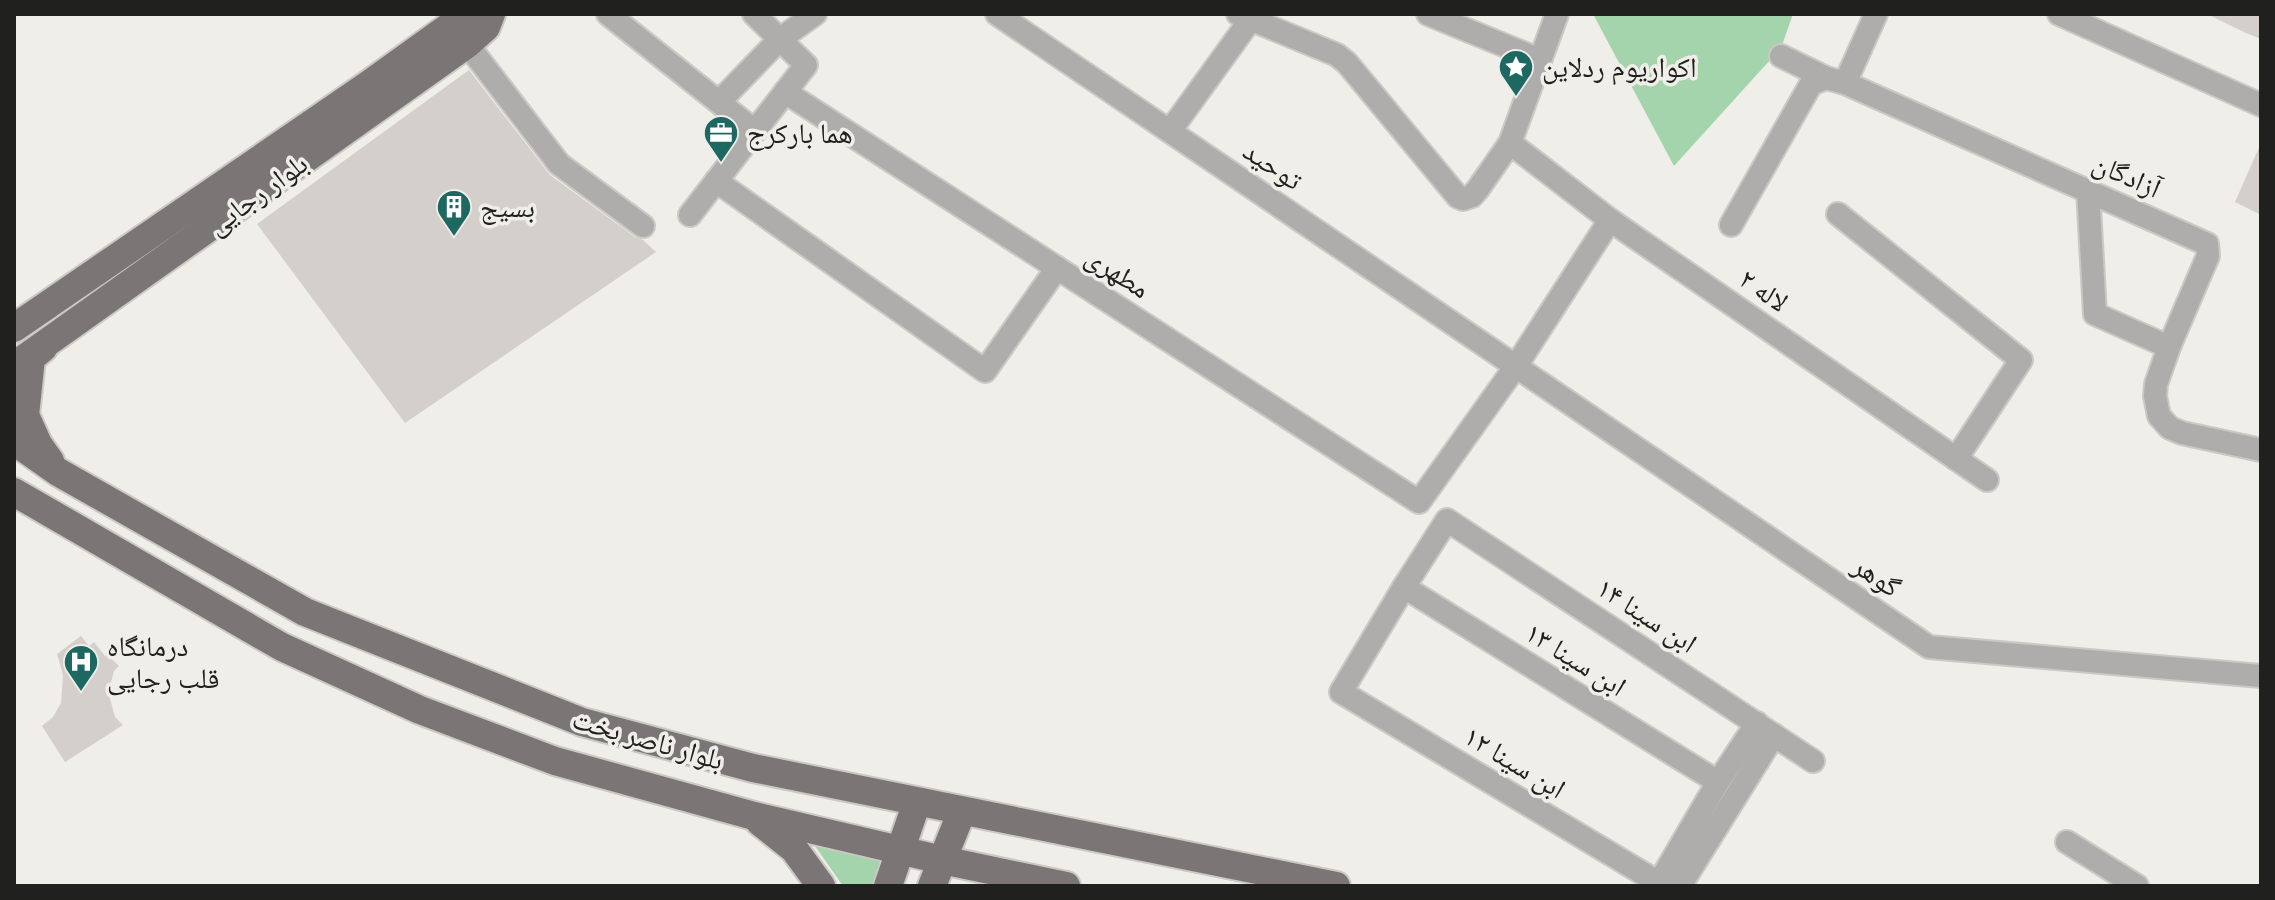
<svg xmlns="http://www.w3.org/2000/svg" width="2275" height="900" font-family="Ubuntu,'Noto Naskh Arabic',sans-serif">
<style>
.green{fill:#a4d4ab}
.building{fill:#d4cfcb}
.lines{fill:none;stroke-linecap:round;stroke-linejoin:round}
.minor-casing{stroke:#cac9c4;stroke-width:26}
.major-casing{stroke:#cac9c4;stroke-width:32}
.minor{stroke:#afacac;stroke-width:22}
.major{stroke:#7b7575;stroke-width:28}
.labels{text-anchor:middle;stroke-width:7;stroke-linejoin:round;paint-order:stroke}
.poi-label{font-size:28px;fill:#20201e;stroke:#efeee8;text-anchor:start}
.street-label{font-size:28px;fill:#20201e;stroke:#efeee8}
</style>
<rect width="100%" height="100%" fill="#efeee8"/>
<g class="green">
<polygon points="1593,14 1793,14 1781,48 1674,166"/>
<polygon points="815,846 886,862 876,886 843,886"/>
</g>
<g class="building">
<polygon points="2207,14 2261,14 2261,39 2246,33"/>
<polygon points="469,70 550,175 635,237 643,240 656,252 405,423 257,224"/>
<polygon points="2261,143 2261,215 2235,202"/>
<polygon points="81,636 89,646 94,642 105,656 107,654 119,666 114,671 111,682 109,695 115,717 123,725 65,762 42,726 53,717 61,703 63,675 57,654"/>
</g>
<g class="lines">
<defs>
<g id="minor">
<polyline points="608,14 755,131"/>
<polyline points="997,14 1929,647 2261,676"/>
<polyline points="1238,14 1337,55 1347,63 1458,197 1463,199 1472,196 1478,189 1510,143 1557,14"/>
<polyline points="1428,14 1540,60"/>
<polyline points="2059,14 2261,105"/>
<polyline points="467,44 559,164 643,226"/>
<polyline points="1781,56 1826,78"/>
<polyline points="1845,83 1876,14"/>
<polyline points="785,92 1419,502 1516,366 1610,220"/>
<polyline points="719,102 780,39 815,14"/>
<polyline points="1170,131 1251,19"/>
<polyline points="1510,143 1610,220 1987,480"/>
<polyline points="716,181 985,371 1057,268"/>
<polyline points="2088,190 2095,314 2169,347"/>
<polyline points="1838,214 2021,360 1956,459"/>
<polyline points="690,215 806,65 754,14"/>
<polyline points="1731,225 1811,84 1826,78 1845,83 2207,244 2208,256 2169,347 2156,384 2155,396 2159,416 2170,428 2182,433 2261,450"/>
<polyline points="1404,587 1718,782"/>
<polyline points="2067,842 2137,886"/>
<polyline points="1657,886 1718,782 1757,723"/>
<polyline points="1664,886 1341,692 1404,587 1447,520 1813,761"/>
<polyline points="1680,886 1774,735"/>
</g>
<g id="major">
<polyline points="14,328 368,85 467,14"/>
<polyline points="43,348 31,358 25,415 38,444 50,461"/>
<polyline points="14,366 467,44 486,27 491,14"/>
<polyline points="14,441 58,472 305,612 582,722 753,768 1336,886"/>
<polyline points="14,492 282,647 420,710 555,761 754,816 942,860 1066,886"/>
<polyline points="760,822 794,849 821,886"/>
<polyline points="888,886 917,802"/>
<polyline points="932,886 962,811"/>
</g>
</defs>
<use href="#minor" class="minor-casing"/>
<use href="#major" class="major-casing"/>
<use href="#minor" class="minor"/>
<use href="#major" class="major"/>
</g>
<defs>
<symbol id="sight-pin" viewBox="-11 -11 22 30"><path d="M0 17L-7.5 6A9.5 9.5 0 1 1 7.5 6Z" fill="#1e6862" stroke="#efeee8"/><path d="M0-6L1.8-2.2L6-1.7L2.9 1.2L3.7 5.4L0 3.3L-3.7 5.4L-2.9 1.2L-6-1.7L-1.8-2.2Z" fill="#fff"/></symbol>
<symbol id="office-pin" viewBox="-11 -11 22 30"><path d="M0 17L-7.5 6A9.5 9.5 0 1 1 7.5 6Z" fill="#1e6862" stroke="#efeee8"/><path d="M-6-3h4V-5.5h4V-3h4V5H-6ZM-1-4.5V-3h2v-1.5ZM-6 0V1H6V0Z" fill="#fff"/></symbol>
<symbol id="building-pin" viewBox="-11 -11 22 30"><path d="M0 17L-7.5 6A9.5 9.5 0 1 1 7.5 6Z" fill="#1e6862" stroke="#efeee8"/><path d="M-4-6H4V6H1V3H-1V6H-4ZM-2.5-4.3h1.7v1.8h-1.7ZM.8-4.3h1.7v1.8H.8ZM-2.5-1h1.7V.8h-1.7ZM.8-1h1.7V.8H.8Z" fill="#fff"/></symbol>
<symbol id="hospital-pin" viewBox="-11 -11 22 30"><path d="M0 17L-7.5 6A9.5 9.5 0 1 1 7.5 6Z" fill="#1e6862" stroke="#efeee8"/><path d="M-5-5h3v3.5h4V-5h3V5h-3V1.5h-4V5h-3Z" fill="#fff"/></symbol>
</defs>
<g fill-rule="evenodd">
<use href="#sight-pin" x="1496" y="47" width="40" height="54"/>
<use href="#office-pin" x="701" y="113" width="40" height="54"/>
<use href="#building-pin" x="434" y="187" width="40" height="54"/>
<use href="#hospital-pin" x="61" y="642" width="40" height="54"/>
</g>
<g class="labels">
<g class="poi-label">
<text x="1542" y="77">اکواریوم ردلاین</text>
<text x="747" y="143">هما بارکرج</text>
<text x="480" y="217">بسیج</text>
<text x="107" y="656">درمانگاه<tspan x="107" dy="32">قلب رجایی</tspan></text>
</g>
<g class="street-label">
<text transform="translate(1273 165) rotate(34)" y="10">توحید</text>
<text transform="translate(2127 175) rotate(24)" y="10">آزادگان</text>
<text transform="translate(257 194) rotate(-36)" y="10">بلوار رجایی</text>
<text transform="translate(1118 272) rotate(33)" y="10">مطهری</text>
<text transform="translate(1764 290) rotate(35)" y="10">لاله ۲</text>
<text transform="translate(1877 576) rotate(34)" y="10">گوهر</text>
<text transform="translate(1647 615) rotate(33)" y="10">ابن سینا ۱۴</text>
<text transform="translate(1576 659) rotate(32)" y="10">ابن سینا ۱۳</text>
<text transform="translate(648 739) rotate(16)" y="10">بلوار ناصر بخت</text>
<text transform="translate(1515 762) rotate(31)" y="10">ابن سینا ۱۲</text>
</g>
</g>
<rect width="2275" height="900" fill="none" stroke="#20201e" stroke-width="32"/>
</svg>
